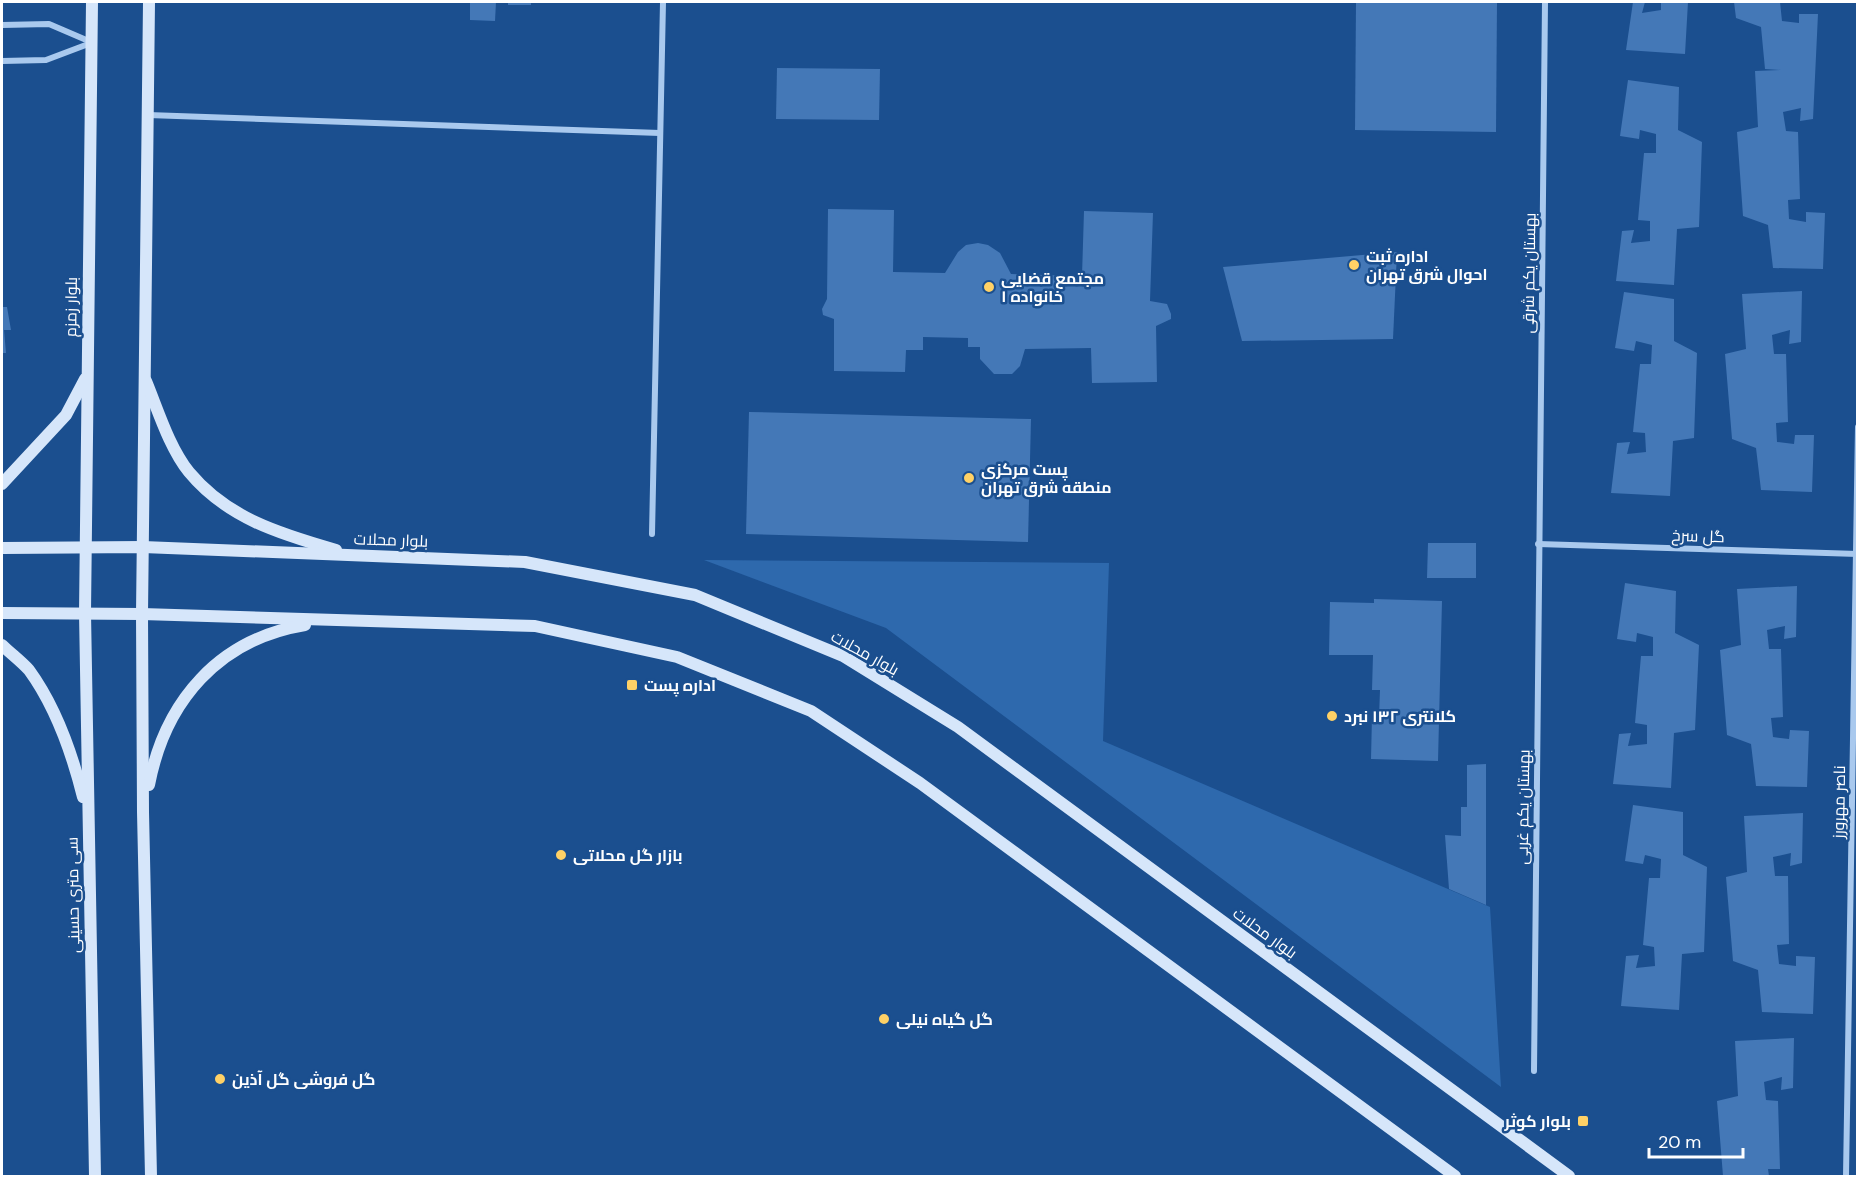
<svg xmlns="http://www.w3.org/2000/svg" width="1859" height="1178" font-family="'DM Sans',Cairo,sans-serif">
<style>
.green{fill:#2e69ad}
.building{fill:#4478b7}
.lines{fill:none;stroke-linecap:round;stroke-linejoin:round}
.minor{stroke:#a9c9ee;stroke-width:6}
.secondary{stroke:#d6e6fa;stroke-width:12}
.poi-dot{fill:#ffd166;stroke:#1b4f8f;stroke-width:2}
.labels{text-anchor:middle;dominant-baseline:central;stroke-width:5;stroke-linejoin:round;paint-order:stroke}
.poi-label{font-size:16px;font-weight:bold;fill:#fff;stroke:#1b4f8f;text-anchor:start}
.street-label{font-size:16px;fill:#fff;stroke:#1b4f8f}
</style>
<rect width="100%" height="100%" fill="#1b4f8f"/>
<path class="green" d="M704,560L1109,563L1103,741L1490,907L1501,1087L886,628Z"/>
<g class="building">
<path d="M470,2H496L495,21L470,20Z"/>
<rect x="508" y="2" width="23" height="3"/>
<path d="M1356,2H1497L1496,132L1355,130Z"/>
<path d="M1633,2H1645L1642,13L1661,10V2H1688L1685,54L1626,50Z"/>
<path d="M1734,2H1780L1782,21L1799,23V14H1818L1813,119L1800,121L1801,108L1783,112L1786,131L1798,132L1800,199L1788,200L1789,219L1806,222V212L1825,213L1823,269L1773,268L1768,225L1743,216L1737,132L1758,127L1755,71L1781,70L1765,69L1761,27L1736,18Z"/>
<path d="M777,68L880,69L879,120L776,119Z"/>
<path d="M1628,80L1679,87L1678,130L1702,142L1699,227L1677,229L1674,285L1616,281L1622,231L1634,230L1631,243L1650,241V221L1638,220L1644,153H1656V134L1640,130L1639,139L1620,136Z"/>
<path d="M828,209L894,210L893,272L945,273L958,252L966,245L978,243L988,245L1000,253L1011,274L1082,276L1084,211L1153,213L1150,301L1167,304L1171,314V319L1156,326L1157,382L1092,383L1091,348L1025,349L1020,366L1012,374H994L980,359V347H968V338L923,337V350H906L905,372L834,371V319L823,315L822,309L827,299Z"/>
<path d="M1397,252L1393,339L1242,341L1223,267Z"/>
<path d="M1802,291L1801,342L1789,344L1790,330L1772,335L1774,354H1786L1788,422L1776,423L1777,442L1794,444L1795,435H1814L1812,492L1761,490L1756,448L1732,439L1725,354L1746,349L1742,294Z"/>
<path d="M1624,292L1674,299V341L1697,353L1694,438L1673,441L1670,496L1611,493L1617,443L1630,442L1627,454L1646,452L1645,433L1633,432L1640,364H1651L1652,345L1636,341L1634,351L1615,348Z"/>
<path d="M2,307H7L11,330H4L6,353H2Z"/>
<path d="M749,412L1031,419L1028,542L746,534Z"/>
<path d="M1428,543H1476V578H1427Z"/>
<path d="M1625,583L1676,591L1675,633L1699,645L1695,730L1674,733L1671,788L1613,784L1619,734L1631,733L1628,746L1647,744V725L1635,723L1641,656H1653V637L1637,633L1636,642L1617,639Z"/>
<path d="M1797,586L1796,637L1784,639L1785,626L1767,630L1769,649H1781L1783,717L1771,718L1773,737L1789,739L1790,730L1809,731L1807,787L1756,786L1751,744L1727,735L1720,650L1741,645L1737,589Z"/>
<path d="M1374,599L1442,601L1438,761L1371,759L1372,716L1379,717L1380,690H1372L1373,655H1329L1330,602L1374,603Z"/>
<path d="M1486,764V905L1449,889L1445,835L1461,836V807H1467V765Z"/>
<path d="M1633,805L1683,812V855L1707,867L1704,952L1682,954L1679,1010L1621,1006L1626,956L1639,955L1636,968L1655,966L1654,947L1643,945L1649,878H1660L1661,859L1645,855L1643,864L1625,861Z"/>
<path d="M1803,813L1802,863L1790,866L1791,853L1773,857L1775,876H1788L1789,944L1777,945L1779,964L1796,966V956L1815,957L1813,1014L1762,1012L1758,970L1733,961L1726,877L1747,872L1744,816Z"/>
<path d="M1794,1038L1793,1088L1781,1090L1782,1077L1764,1082L1766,1100L1778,1101L1780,1169H1768L1769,1176H1723L1717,1101L1738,1096L1735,1041Z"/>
</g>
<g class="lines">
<g class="minor">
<path d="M2,25L49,24L91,42"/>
<path d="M2,61L46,60L91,43"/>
<path d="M148,115L660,133"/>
<path d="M652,534L663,2"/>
<path d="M1538,544L1858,554"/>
<path d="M1534,1071L1545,2"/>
<path d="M1846,1176L1858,427"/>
</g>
<g class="secondary">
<path d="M92,2L85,613L95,1176"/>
<path d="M149,2L142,614L143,812L151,1176"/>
<path d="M146,381C158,410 169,447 189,472C227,518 280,534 336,550"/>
<path d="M2,484L66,415L85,379"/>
<path d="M2,548L143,547L525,562L695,595L843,656L958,727L1569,1176"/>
<path d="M2,613L142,614L535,626L677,657L811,711L920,783L1455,1176"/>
<path d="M2,645C10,653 21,661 29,670C56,707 72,753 83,797"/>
<path d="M149,785C165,701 219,639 305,625"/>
</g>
</g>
<g class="poi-dot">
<circle cx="1354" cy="265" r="6"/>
<circle cx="989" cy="287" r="6"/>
<circle cx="969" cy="478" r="6"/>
<rect x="626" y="679" width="12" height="12" rx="3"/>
<circle cx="1332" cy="716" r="6"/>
<circle cx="561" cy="855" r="6"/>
<circle cx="884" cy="1019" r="6"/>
<circle cx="220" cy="1079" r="6"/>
<rect x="1577" y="1115" width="12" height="12" rx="3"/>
</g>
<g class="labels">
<g class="poi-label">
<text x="1366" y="256">اداره ثبت<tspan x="1366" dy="18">احوال شرق تهران</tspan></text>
<text x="1001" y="278">مجتمع قضایی<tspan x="1001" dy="18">خانواده ۱</tspan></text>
<text x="981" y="469">پست مرکزی<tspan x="981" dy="18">منطقه شرق تهران</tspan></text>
<text x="644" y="685">اداره پست</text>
<text x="1344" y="716">کلانتری ۱۳۲ نبرد</text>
<text x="573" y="855">بازار گل محلاتی</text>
<text x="896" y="1019">گل گیاه نیلی</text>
<text x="232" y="1079">گل فروشی گل آذین</text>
<text x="1571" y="1121" text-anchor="end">بلوار کوثر</text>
</g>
<g class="street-label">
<text transform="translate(1529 273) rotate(-89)">بهستان یکم شرقی</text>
<text transform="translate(71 307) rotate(-89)">بلوار زمزم</text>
<text transform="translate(1698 536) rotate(2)">گل سرخ</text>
<text transform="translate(391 540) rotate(2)">بلوار محلات</text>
<text transform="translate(865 653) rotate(29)">بلوار محلات</text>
<text transform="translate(1839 802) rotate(-89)">ناصر مهرورز</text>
<text transform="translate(1523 807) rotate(-89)">بهستان یکم غربی</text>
<text transform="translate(73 895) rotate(-91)">سی متری حسینی</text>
<text transform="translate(1265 933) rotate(36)">بلوار محلات</text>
</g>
</g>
<rect width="1859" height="1178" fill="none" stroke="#ffffff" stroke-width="6"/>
<path d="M1649 1148v9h94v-9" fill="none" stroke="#ffffff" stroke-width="3"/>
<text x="1658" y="1148" font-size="18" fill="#ffffff" stroke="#1b4f8f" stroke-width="4.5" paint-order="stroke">20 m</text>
</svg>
